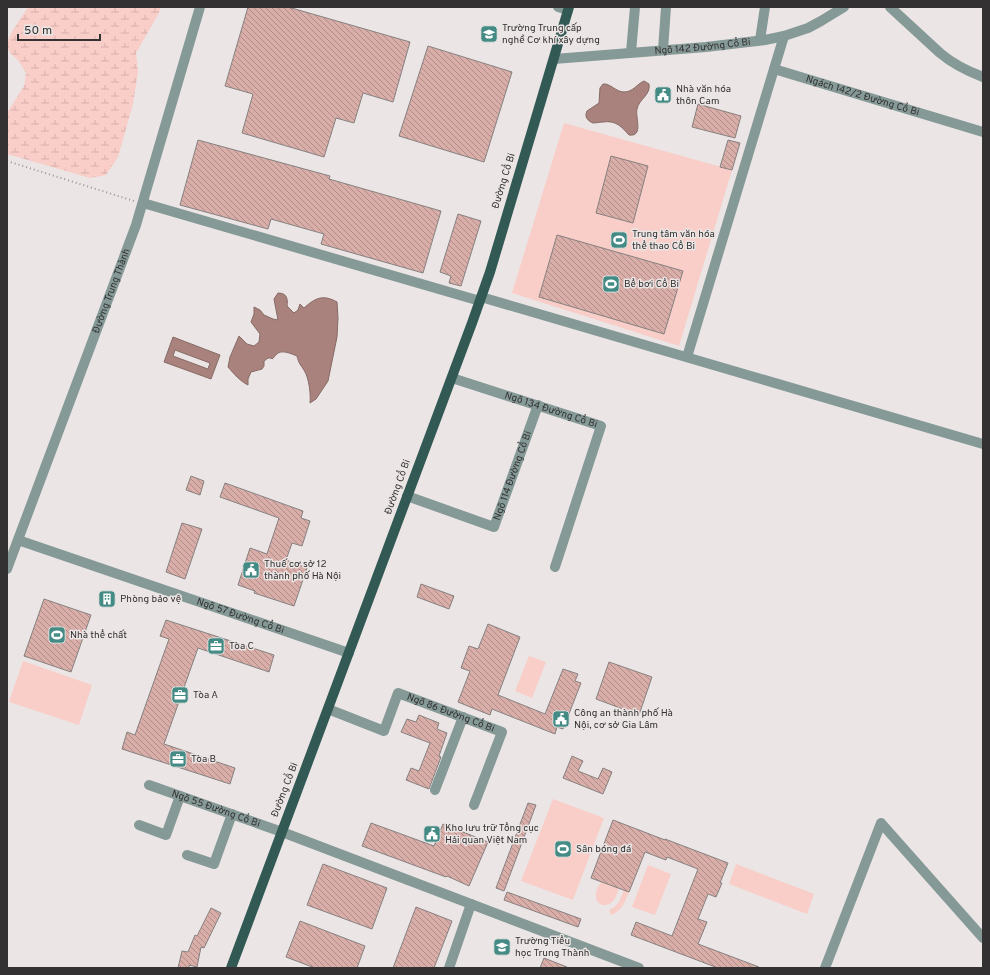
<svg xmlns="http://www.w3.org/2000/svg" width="990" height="975" font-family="Overpass,sans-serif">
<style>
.grass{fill:#f9cdc8}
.wetland{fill:url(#wetland-marsh)}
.water{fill:#aa827d;stroke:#866a66;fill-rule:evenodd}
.building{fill:url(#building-back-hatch);stroke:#858180}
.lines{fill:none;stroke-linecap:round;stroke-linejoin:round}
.path{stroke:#9c9897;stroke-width:2;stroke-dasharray:1 3;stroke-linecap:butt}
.minor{stroke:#859997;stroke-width:10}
.major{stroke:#335955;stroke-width:10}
.labels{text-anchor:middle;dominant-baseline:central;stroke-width:3;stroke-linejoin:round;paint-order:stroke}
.poi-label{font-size:10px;fill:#333131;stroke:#ebe6e5;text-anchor:start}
.street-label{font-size:10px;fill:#333131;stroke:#ebe6e5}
</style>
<defs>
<pattern id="wetland-marsh" width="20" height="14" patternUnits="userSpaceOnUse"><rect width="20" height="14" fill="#f9cdc8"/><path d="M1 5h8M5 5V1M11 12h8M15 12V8" fill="none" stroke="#d6b0ac"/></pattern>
<pattern id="building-back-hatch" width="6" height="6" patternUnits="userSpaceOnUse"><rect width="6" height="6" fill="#d9ada8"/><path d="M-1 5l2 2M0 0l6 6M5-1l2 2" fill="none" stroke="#b18d89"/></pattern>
</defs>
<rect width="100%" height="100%" fill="#ebe6e5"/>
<g class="grass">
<path d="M564,123L732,170L679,346L512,293Z"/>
<path d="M529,656L546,662L532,698L515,691Z"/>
<path d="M23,661L92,685L79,725L9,702Z"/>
<path d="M553,799L604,818L573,900L521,881Z"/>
<path d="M736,864L814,894L807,914L729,884Z"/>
<path d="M648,865L671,874L655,915L632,907Z"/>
<path d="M601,881L619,888C617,893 616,899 612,902C606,908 596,905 596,896C595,891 599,886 601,881Z"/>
<path d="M624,890L629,892C625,902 622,911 611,915L609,910C619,906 620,899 624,890Z"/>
</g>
<path class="wetland" d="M28,7H161L159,13L136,53L138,72L133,104L118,157L106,175L90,178L7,154V113L24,86L26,73L18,60L10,53L7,46V42L13,30Z"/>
<g class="water">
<path d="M644,81L649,84C651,95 639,99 637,109C635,117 644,137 629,135C622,127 616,120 603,122C600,122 597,123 593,123C588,121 584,117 587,111L599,103L600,88L603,84C610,83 616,92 624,92C633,92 637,84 644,81Z"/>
<path d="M278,293C287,293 288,299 287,306L294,313L298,310L300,304L304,308C315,298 323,294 337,302L338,318L337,337L328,381L316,399L310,403C311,394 309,378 304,370C300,364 299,364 297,356C292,354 281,349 277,354C275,355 274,358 272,359L271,358H268L264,361V366L262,369L251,372L248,379V385C240,381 234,374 228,367L230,357L239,336L247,344L254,346L259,342L260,334L251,322L254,314V307L260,310L264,315L273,319L278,320L274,299Z"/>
<path d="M173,337L220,355L211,379L164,362ZM175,350L210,363L208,369L173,356Z"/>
</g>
<g class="building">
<path d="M248,7H288L410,42L393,102L363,93L354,123L336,118L324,157L242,133L253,94L225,86Z"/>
<path d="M428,46L512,72L484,162L399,136Z"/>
<path d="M698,104L741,116L735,138L692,127Z"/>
<path d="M198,140L330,176L329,179L441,211L423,273L321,244L324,234L271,219L268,229L180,205Z"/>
<path d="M728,140L740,143L732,170L720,167Z"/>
<path d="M611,156L648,166L633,223L596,213Z"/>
<path d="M458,214L481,221L461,286L449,283L451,276L440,272Z"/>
<path d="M557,235L683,271L664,334L539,297Z"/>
<path d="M191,476L204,481L200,495L186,490Z"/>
<path d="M225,483L303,511L301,518L310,521L302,546L292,543L286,560L307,568L294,606L254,593L255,591L238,585L250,548L267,554L279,518L220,497Z"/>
<path d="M182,523L202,529L185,579L166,572Z"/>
<path d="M421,584L454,596L449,609L417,597Z"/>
<path d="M44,599L91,615L71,672L24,656Z"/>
<path d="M166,620L274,655L269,672L198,648L164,744L235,768L230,784L122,749L127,732L135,735L169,639L160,636Z"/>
<path d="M488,624L520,637L498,695L545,714L563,669L578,674L575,681L581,683L563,729L557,727L555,734L492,709L490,715L458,702L470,671L461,668L469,646L478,649Z"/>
<path d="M609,662L652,677L639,715L596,699Z"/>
<path d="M419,715L439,723L437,729L447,733L439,756L441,757L429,789L406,780L411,768L419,771L430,743L401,732L407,719L416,722Z"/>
<path d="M572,756L583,761L578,771L598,779L603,768L612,772L603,794L563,778Z"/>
<path d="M528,803L536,805L504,891L496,888Z"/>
<path d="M613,820L665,840V839L728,863L720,883H722L716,897L708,894L698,919L707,922L698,944L759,967V968H718L631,935L636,922L672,936L698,869L667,857L666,860L645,852L629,892L591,878Z"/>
<path d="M371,823L434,846L443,824L488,842L469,886L447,876L446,877L362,846Z"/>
<path d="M323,864L387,888L372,929L307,905Z"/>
<path d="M507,892L581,919L578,927L504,900Z"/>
<path d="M416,907L452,921L434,968H393Z"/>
<path d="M211,908L221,913L204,948L201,947L197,967L189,965V968H178L182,951L188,952L195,935L197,936Z"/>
<path d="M300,921L365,946L357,968H315L286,957Z"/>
<path d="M544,958L567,967V968H540Z"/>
</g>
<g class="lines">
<path class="path" d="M7,161L134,201"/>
<g class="minor">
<path d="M558,7L568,10"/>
<path d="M890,7L940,53C953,64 967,71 983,77"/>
<path id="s1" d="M784,36L774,69L983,132"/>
<path d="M760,40L765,7"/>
<path d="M663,50L666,7"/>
<path d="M631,52L635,7"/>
<path id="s2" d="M554,59L706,47L765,40L784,36L808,28L821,21L844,7"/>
<path d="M143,203L480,301"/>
<path d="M481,297L983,444"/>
<path d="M687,357L774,69"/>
<path id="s3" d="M452,378L601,426L555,567"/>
<path id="s4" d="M407,496L494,527L538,405"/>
<path id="s5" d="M18,540L349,653"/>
<path id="s6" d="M7,569L136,225L200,7"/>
<path id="s7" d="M328,709L384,731L398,693L502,732L474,805"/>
<path id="s8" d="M149,785L282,832L639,968"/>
<path d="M435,790L463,717"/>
<path d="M139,825L166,835L180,796"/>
<path d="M187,855L214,864L232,814"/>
<path d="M449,968L471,904"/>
<path d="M825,968L881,823L983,938"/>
</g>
<path class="major" d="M231,968L472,323L490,272L569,7"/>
</g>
<defs>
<symbol id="school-square" viewBox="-11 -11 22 22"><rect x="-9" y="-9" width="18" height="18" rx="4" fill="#448b85" stroke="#ebe6e5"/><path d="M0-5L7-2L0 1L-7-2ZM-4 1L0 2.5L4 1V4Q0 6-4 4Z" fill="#fff"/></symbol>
<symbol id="civic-square" viewBox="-11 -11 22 22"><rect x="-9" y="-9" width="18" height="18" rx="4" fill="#448b85" stroke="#ebe6e5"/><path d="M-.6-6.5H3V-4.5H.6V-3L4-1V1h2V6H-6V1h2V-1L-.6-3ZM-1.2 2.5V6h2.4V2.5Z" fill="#fff"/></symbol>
<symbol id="stadium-square" viewBox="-11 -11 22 22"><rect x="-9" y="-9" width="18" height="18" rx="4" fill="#448b85" stroke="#ebe6e5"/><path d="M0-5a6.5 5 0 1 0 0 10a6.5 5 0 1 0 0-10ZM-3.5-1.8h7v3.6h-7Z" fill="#fff"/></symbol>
<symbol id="building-square" viewBox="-11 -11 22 22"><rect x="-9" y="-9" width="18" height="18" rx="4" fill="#448b85" stroke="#ebe6e5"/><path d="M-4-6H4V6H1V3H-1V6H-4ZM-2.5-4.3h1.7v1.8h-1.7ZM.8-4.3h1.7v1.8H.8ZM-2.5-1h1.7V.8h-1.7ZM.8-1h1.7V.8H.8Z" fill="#fff"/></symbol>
<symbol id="office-square" viewBox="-11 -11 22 22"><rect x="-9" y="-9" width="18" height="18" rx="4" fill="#448b85" stroke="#ebe6e5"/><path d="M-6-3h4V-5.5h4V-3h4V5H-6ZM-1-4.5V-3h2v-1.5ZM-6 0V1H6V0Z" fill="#fff"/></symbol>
</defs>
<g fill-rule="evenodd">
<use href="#school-square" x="479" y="24" width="20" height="20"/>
<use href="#civic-square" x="653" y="85" width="20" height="20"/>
<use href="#stadium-square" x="609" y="230" width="20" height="20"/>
<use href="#stadium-square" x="601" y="274" width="20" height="20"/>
<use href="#civic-square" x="241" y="560" width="20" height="20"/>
<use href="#building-square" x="97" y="589" width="20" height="20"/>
<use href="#stadium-square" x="47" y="625" width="20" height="20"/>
<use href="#office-square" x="206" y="636" width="20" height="20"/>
<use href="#office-square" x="170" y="685" width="20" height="20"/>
<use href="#civic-square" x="551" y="709" width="20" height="20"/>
<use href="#office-square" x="168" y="749" width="20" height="20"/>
<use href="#civic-square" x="422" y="824" width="20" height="20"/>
<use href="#stadium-square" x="553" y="839" width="20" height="20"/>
<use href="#school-square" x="492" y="937" width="20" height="20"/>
</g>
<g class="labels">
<g class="poi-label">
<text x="502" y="28">Trường Trung cấp<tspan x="502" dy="12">nghề Cơ khí xây dựng</tspan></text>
<text x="676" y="89">Nhà văn hóa<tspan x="676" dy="12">thôn Cam</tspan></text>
<text x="632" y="234">Trung tâm văn hóa<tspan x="632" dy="12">thể thao Cổ Bi</tspan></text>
<text x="624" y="284">Bể bơi Cổ Bi</text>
<text x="264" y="564">Thuế cơ sở 12<tspan x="264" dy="12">thành phố Hà Nội</tspan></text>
<text x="120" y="599">Phòng bảo vệ</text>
<text x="70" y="635">Nhà thể chất</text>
<text x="229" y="646">Tòa C</text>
<text x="193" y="695">Tòa A</text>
<text x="574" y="713">Công an thành phố Hà<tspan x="574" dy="12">Nội, cơ sở Gia Lâm</tspan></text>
<text x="191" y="759">Tòa B</text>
<text x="445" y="828">Kho lưu trữ Tổng cục<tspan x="445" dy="12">Hải quan Việt Nam</tspan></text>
<text x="576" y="849">Sân bóng đá</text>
<text x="515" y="941">Trường Tiểu<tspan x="515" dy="12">học Trung Thành</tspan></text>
</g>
<g class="street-label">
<text stroke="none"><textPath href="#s2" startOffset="149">Ngõ 142 Đường Cổ Bi</textPath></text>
<text stroke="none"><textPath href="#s1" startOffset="127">Ngách 142/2 Đường Cổ Bi</textPath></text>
<text transform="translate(504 181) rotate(-73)">Đường Cổ Bi</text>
<text stroke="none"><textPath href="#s6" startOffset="297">Đường Trung Thành</textPath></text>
<text stroke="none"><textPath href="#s3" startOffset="104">Ngõ 134 Đường Cổ Bi</textPath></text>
<text stroke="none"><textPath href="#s4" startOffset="147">Ngõ 114 Đường Cổ Bi</textPath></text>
<text transform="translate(398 487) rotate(-70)">Đường Cổ Bi</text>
<text stroke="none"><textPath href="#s5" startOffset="235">Ngõ 57 Đường Cổ Bi</textPath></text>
<text stroke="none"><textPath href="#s7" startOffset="157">Ngõ 86 Đường Cổ Bi</textPath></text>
<text transform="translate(285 790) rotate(-69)">Đường Cổ Bi</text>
<text stroke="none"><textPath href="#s8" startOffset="71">Ngõ 55 Đường Cổ Bi</textPath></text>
</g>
</g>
<rect width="990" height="975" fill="none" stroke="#333131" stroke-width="16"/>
<path d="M18 34v6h82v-6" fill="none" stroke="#333131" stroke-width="2"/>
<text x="24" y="34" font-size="12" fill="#333131" stroke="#ebe6e5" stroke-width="3" paint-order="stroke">50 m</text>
</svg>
